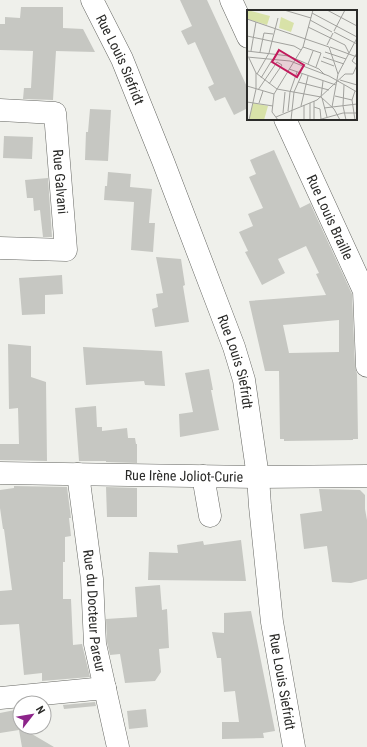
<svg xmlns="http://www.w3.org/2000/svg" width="367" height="747" font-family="'Roboto Condensed',sans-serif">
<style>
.building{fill:#c6c7c2;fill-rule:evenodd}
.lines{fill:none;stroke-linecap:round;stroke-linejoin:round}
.minor-casing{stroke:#666763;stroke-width:23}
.minor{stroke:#fff;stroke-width:22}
.labels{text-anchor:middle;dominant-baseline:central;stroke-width:3;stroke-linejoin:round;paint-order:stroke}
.street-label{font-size:14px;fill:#2b2b29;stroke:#fff}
.inset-road{fill:none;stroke:#a1a19d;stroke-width:1}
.view{fill:#c2185b;fill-opacity:0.15;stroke:#c2185b;stroke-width:2}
.inset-edge{fill:none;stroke:#2b2b29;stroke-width:2}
</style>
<rect width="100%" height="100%" fill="#eff0eb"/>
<g class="building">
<path d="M180,0H207L248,89V108L234,115L225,97L215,101L208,87L214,84L195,42L188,45L181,31L192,26Z"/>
<path d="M21,7H63V28L83,29L95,52L56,51L53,100L23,99L24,88H31L33,51L0,50V24H5V17L20,18Z"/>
<path d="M90,109L111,110L108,161L85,160L86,132H88Z"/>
<path d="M4,136L33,137L32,159L3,158Z"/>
<path d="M274,150L300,208L310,203L352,294L355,366L357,374L358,439H353V440L284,441V439H280L279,371H265L249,301L326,295L316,274L319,273L306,246L278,259L285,273L262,285L245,252L248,251L239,232L253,226L248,214L263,208L249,177L256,174L250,160ZM339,320V352L289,353L283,325Z"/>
<path d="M108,172L131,174L130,187L152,189L149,223H155L153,252L131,250L134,202L104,200L105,186H107Z"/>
<path d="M48,178L52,237H43L40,210L34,211L33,198H27L25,180Z"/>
<path d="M156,257L181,259L185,285L183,286L189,322L155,327L152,309L158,307L156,294L163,293Z"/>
<path d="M62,275L63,294L45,295V314L22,315L19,278Z"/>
<path d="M8,344L31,346V377L46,382L47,461L0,460V444H19L18,408L9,409Z"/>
<path d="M83,347L162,351L165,386L145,385L144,381L86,385Z"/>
<path d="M209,369L213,390H211L219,430L180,437L179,414L193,412L185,373Z"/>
<path d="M96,406L97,427H102V431L127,428L128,438H135L136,444H137V463L106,462V461H79L75,408Z"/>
<path d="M14,486L67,487L71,518H69L71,536L65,537V562H63V599H71L73,645L82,644L90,677L42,681V673L24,675L19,624L0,625V591L12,590L4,529H3L0,508V490L14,488Z"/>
<path d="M106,487L137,488V517H107Z"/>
<path d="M319,489L360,490L365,495V509L367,520V579L351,583L332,582L327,546L304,549L300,514L322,511Z"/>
<path d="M241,540L246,581L148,580L149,552L178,553L177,545L203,541L204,545Z"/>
<path d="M160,585L162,610L167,609L169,648L159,649L161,672L155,681L125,683L120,654L110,655L107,642L106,619L137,617L135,587Z"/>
<path d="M251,611L275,731L263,733L264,738L222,739V722H239L235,691L224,692L221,658H217L212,632L224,633V613Z"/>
<path d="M95,702L96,706L64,709L63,705Z"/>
<path d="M20,709V727L54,747H22L19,730L0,733V713Z"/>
<path d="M146,709L148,727L129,729L127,711Z"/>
</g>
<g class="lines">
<defs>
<g id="minor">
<path id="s1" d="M92,0L122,59L163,161L234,347L244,380L258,477L260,506L272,622L294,747"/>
<path d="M231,0L248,37"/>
<path id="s2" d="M0,110L55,113L66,250L0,248"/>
<path id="s3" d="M285,119L364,291L367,366"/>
<path id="s4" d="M0,473L258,477L367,476"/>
<path id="s5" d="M78,474L92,579L95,644L118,747"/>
<path d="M203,476L210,516"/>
<path d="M0,698L105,688"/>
</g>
</defs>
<use href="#minor" class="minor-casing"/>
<use href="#minor" class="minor"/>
</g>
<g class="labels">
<g class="street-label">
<text stroke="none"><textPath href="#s1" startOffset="66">Rue Louis Siefridt</textPath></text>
<text stroke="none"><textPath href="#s2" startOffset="124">Rue Galvani</textPath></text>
<text stroke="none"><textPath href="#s3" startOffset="108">Rue Louis Braille</textPath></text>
<text stroke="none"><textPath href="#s1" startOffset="390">Rue Louis Siefridt</textPath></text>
<text stroke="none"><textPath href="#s4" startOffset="184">Rue Irène Joliot-Curie</textPath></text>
<text stroke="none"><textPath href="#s5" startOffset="138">Rue du Docteur Pareur</textPath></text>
<text stroke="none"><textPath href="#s1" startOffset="714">Rue Louis Siefridt</textPath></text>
</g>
</g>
<g transform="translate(247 10)">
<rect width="110" height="110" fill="#eff0eb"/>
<path d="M0,0L23,6L20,15L0,9ZM34,7L47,13L44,22L32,18ZM6,93L21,96L17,110H2Z" fill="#d8e2a8"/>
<path class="inset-road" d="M37,0L64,8M80,0L110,16M65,3L110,27M0,9L82,37L91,64L85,97M63,10L85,22M61,17L98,35L102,43M87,21L98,0M87,22L110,34M0,26L47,36L54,40M80,35L86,23M56,37L74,43L69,57M83,37L110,47M0,41L42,46L72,59L78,65M4,41L9,12M13,42L17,23L26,24M78,42L99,49M0,47L43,51L82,66L110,82M76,47L97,54M2,48L9,63L30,79L74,87L87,99L93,110M74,51L87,56M61,54L66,41M42,59L89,75M10,64L22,43L31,8M91,64L110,28M14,68L25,50M93,70L110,75M51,72L82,80M97,75L96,96L99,110M0,76L27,84M11,80L30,52L35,55L22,74M108,81L105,90L108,110M88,86L105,90M74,87L76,71M75,88L80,107M0,92L26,96M12,93L16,81M54,96L61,66M67,97L73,99L74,109M77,98L110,94M41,101L43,82L50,62M36,103L38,82M29,107L70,90L98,64H106L110,55L105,51L110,43M2,110L9,79V63M31,110L25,102L27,84L56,37L66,0M44,110L47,82L55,64M57,110V95M63,110V93M67,110V91M71,110L96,103H110"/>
<path class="view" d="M32,40L57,55L50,67L25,52Z"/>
<rect width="110" height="110" class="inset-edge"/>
</g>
<g transform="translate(32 715) rotate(59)"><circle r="19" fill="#ffffff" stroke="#aaaaa9"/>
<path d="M0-3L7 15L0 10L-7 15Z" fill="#8d248a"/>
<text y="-6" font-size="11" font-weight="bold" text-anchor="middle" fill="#2b2b29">N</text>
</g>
</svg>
